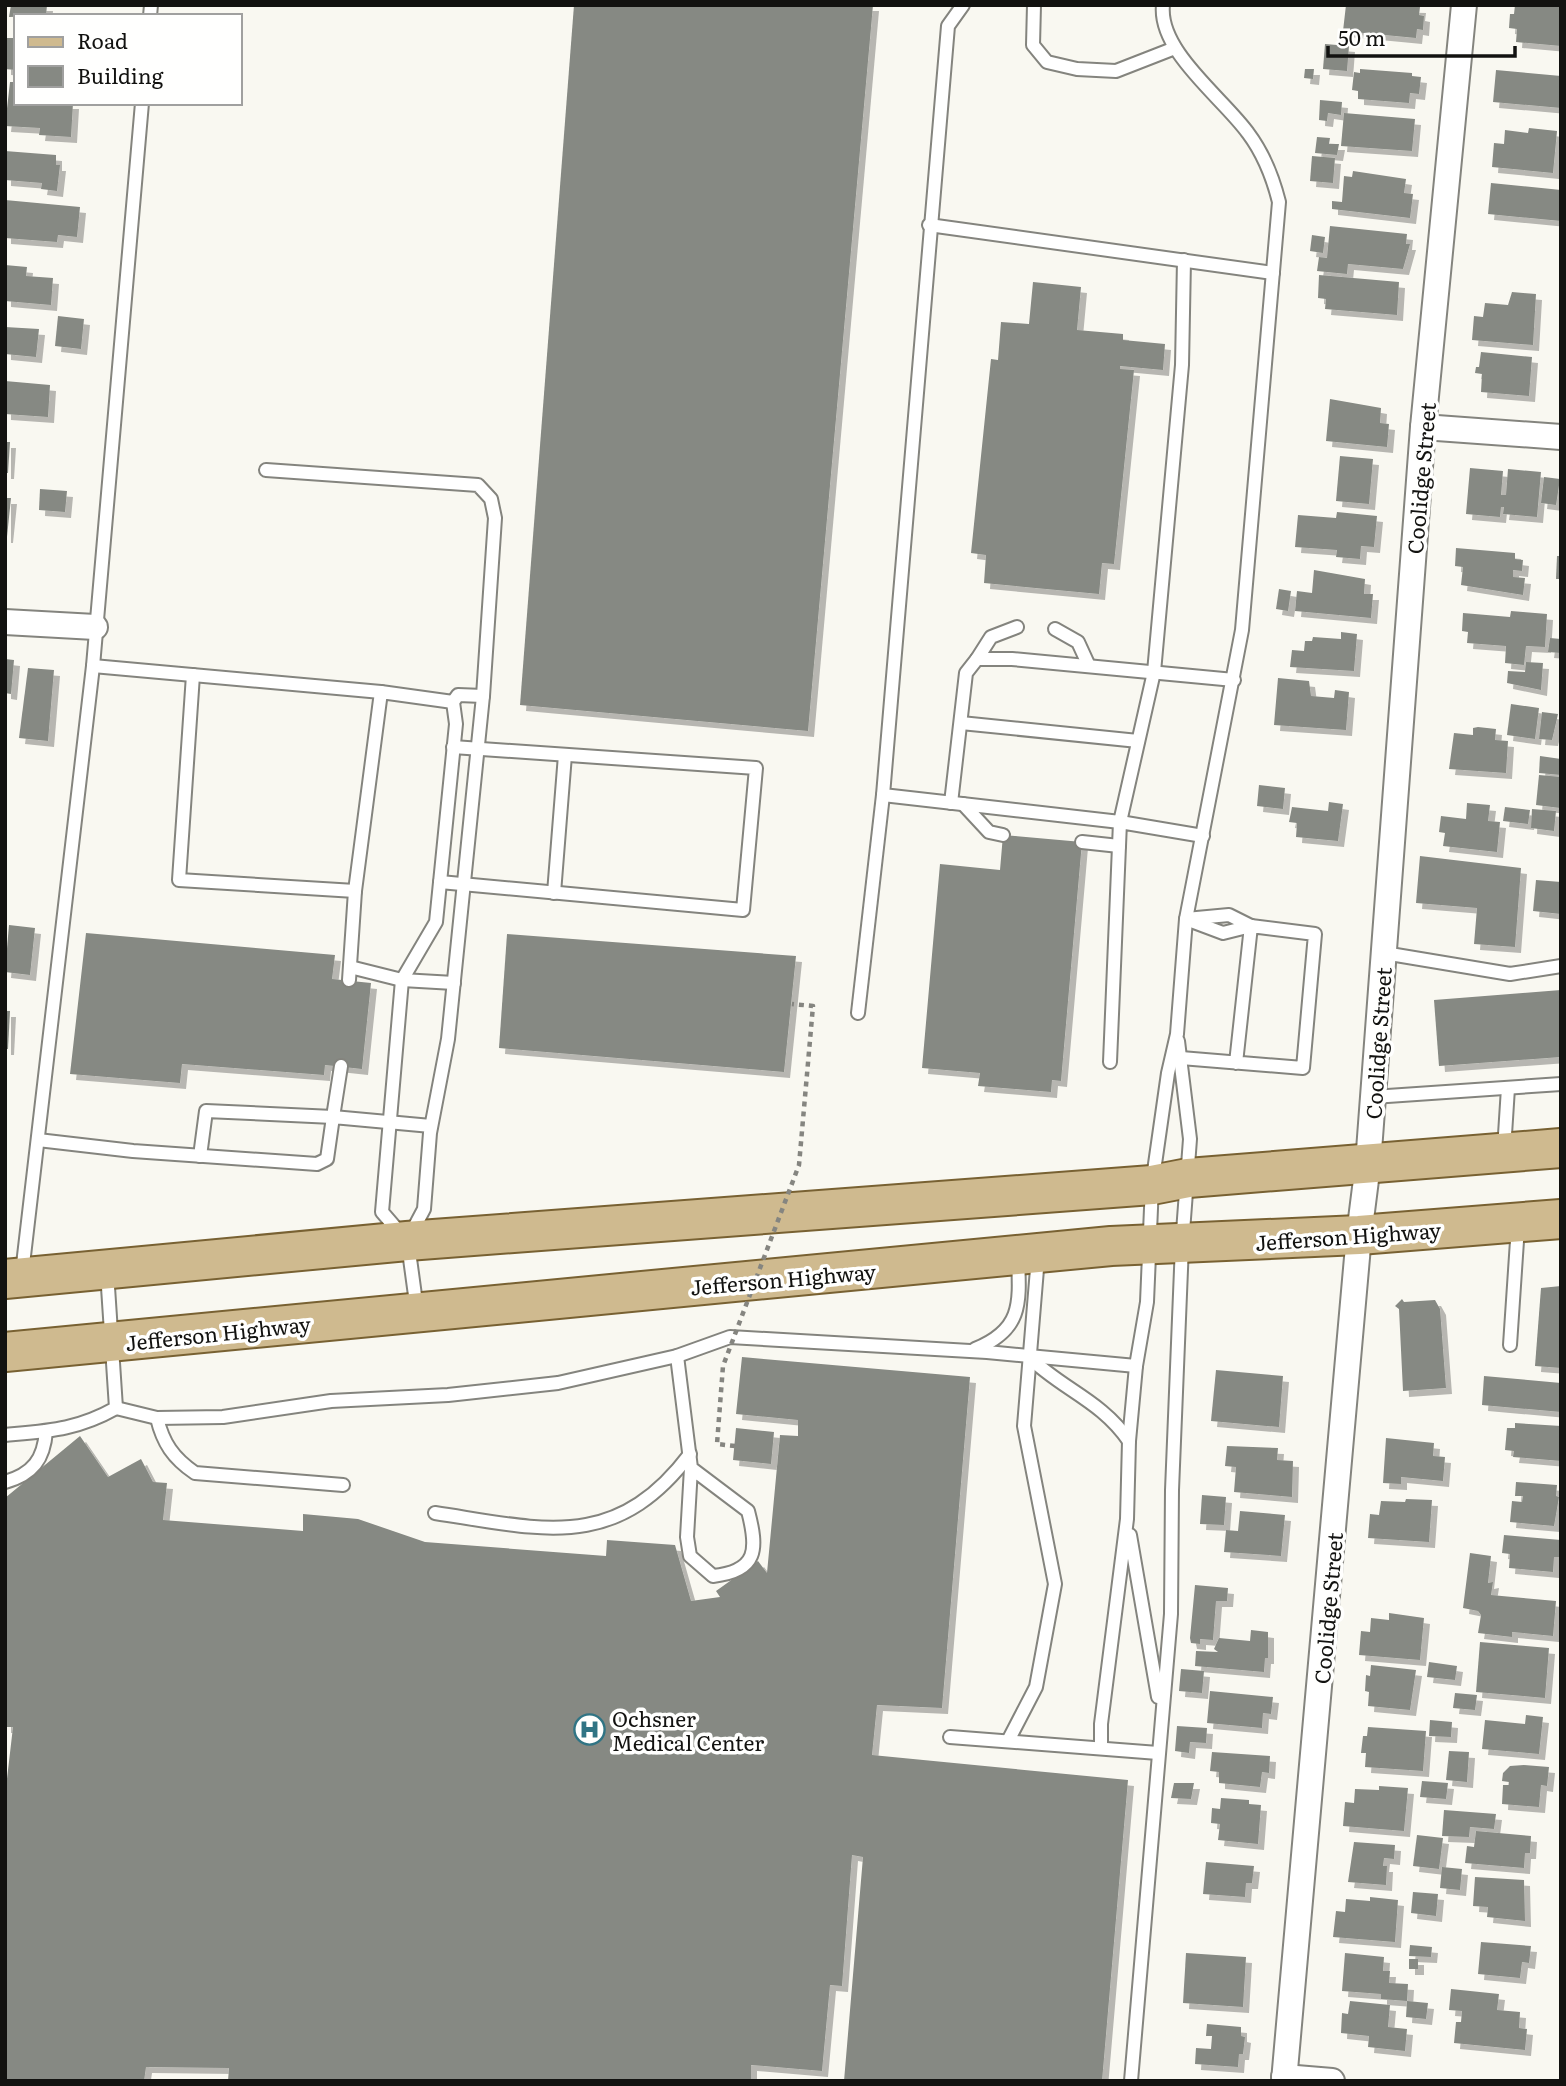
<svg xmlns="http://www.w3.org/2000/svg" width="1566" height="2086" font-family="Literata,serif">
<style>
.building{fill:#868983;filter:url(#shadow)}
.lines{fill:none;stroke-linecap:round;stroke-linejoin:round}
.service-casing{stroke:#84847e;stroke-width:16}
.minor-casing{stroke:#84847e;stroke-width:28}
.primary-casing{stroke:#786132;stroke-width:42}
.service{stroke:#fff;stroke-width:12}
.minor{stroke:#fff;stroke-width:24}
.primary{stroke:#cfba8f;stroke-width:38}
.path-bridge{stroke:#858580;stroke-width:4.5;stroke-dasharray:5 5;stroke-linecap:butt}
.labels{text-anchor:middle;dominant-baseline:central;stroke-width:7;stroke-linejoin:round;paint-order:stroke}
.street-label{font-size:21px;fill:#121210;stroke:#fffffe}
.poi-label{font-size:21px;fill:#121210;stroke:#fffffe;text-anchor:start}
</style>
<defs>
<filter id="shadow"><feDropShadow dx="6" dy="6" stdDeviation="0" flood-color="#0004"/></filter>
</defs>
<rect width="100%" height="100%" fill="#f9f8f1"/>
<g class="building">
<path d="M11,5H47L46,16L9,17Z"/>
<path d="M574,5H873L808,731L520,705Z"/>
<path d="M1346,5L1420,7L1419,15L1424,16L1423,30L1417,29L1416,38L1343,31Z"/>
<path d="M1515,5H1561V46L1516,42L1517,29L1509,28L1510,14H1514Z"/>
<path d="M5,38H16V70L5,69Z"/>
<path d="M1325,44L1349,46L1347,71L1323,69Z"/>
<path d="M1305,69H1314L1313,79L1304,78Z"/>
<path d="M1360,69L1412,73V76L1421,77L1419,94L1410,93L1409,103L1358,99V91L1352,90L1354,72L1360,73Z"/>
<path d="M1496,70L1561,76V108L1493,102Z"/>
<path d="M10,82H16V103H73L71,137L39,135L40,128L5,126Z"/>
<path d="M1320,100L1342,102L1341,115L1328,113L1327,121L1319,120Z"/>
<path d="M1344,113L1415,119L1412,151L1341,146Z"/>
<path d="M1529,128L1557,131L1553,173L1492,167L1494,143L1504,144L1505,130L1528,133Z"/>
<path d="M1317,137L1330,138L1329,144H1339L1337,155L1315,153Z"/>
<path d="M5,151L56,155V165H60L57,191L41,189L42,183L5,180Z"/>
<path d="M1312,156L1335,158L1333,183L1310,181Z"/>
<path d="M1353,171L1406,179L1404,193L1413,194L1410,218L1332,209V201L1342,202L1344,176L1352,177Z"/>
<path d="M1491,183L1561,190V221L1488,214Z"/>
<path d="M5,200L80,207L77,237L58,235L57,242L5,238Z"/>
<path d="M1330,226L1407,234L1406,244H1410L1403,269L1348,264L1347,274L1317,271L1319,257L1327,258Z"/>
<path d="M1312,235L1325,237L1323,253L1310,251Z"/>
<path d="M5,265L27,267L26,276L53,278L51,305L5,301Z"/>
<path d="M1319,275L1399,282L1397,315L1325,309L1326,299L1318,298Z"/>
<path d="M1033,282L1081,287L1077,330L1123,334V340L1165,344L1163,370L1120,366V369L1134,370L1114,564L1102,563L1099,594L984,583L986,555L971,553L991,359L998,360L1001,322L1029,324Z"/>
<path d="M1512,292L1536,294L1533,345L1472,340L1474,316L1483,317L1485,303L1508,305Z"/>
<path d="M58,316L84,319L81,349L55,346Z"/>
<path d="M5,327L39,329L36,357L5,354Z"/>
<path d="M1481,352L1532,357L1529,396L1481,392L1482,374L1475,373L1476,367H1479Z"/>
<path d="M5,381L50,385L48,417L5,414Z"/>
<path d="M1330,399L1381,408L1380,423L1389,424L1387,447L1326,441Z"/>
<path d="M5,442H10L8,473H5Z"/>
<path d="M1340,456L1373,459L1369,504L1336,501Z"/>
<path d="M1470,468L1503,471L1501,495H1506L1508,469L1541,472L1537,517L1503,514L1504,507H1501L1500,517L1466,514Z"/>
<path d="M1544,477L1560,479L1556,505L1541,503Z"/>
<path d="M40,489L67,491L65,512L39,510Z"/>
<path d="M5,498H11L7,537H5Z"/>
<path d="M1337,512L1377,516L1374,547L1361,546L1360,559L1336,557L1337,550L1295,547L1298,515L1336,518Z"/>
<path d="M1456,548L1515,553V559L1523,560L1522,571L1513,570V577L1525,578L1523,595L1461,585L1463,567L1455,566Z"/>
<path d="M1557,556H1561V579H1556Z"/>
<path d="M1314,570L1365,579L1364,594H1373L1371,618L1295,611L1297,591L1312,593Z"/>
<path d="M1279,589L1291,591L1288,611L1276,609Z"/>
<path d="M1511,611L1547,614L1545,647L1526,646L1524,665L1505,663L1506,646L1467,643L1468,632L1462,631L1463,613L1510,617Z"/>
<path d="M1341,632L1357,634L1354,671L1290,667L1292,650L1304,651L1305,641H1312L1313,637L1341,639Z"/>
<path d="M1550,638L1561,639V653L1548,652Z"/>
<path d="M5,659L14,660L11,694L5,693Z"/>
<path d="M1526,662L1543,663L1541,690L1507,683L1508,671L1525,672Z"/>
<path d="M28,668L54,670L48,741L19,738Z"/>
<path d="M1278,678L1309,681L1311,696L1334,698L1335,690L1349,692L1346,730L1274,725Z"/>
<path d="M1511,704L1539,708L1535,739L1507,735Z"/>
<path d="M1542,712L1558,714L1552,740L1539,739Z"/>
<path d="M1478,727L1496,729L1495,740L1508,741L1506,773L1449,769L1454,733L1473,735V728Z"/>
<path d="M1540,756L1561,759V775L1539,773Z"/>
<path d="M1539,775L1561,777L1560,808L1536,805Z"/>
<path d="M1259,785L1285,788L1283,809L1257,806Z"/>
<path d="M1329,802L1343,804L1338,841L1296,837L1297,823L1289,822L1292,807L1328,811Z"/>
<path d="M1467,803L1490,805L1488,821L1500,822L1497,852L1443,846L1445,833L1439,832L1441,816L1466,819Z"/>
<path d="M1505,807L1530,810L1528,824L1503,821Z"/>
<path d="M1532,809L1556,811L1554,831L1531,828Z"/>
<path d="M1003,835L1082,842L1061,1081L1052,1080L1051,1092L978,1086L980,1073L922,1068L940,864L1000,870Z"/>
<path d="M1420,856L1521,868L1515,947L1474,944L1477,908L1416,903Z"/>
<path d="M1536,880L1561,882V914L1533,911Z"/>
<path d="M9,925L35,928L30,975L5,972Z"/>
<path d="M86,933L335,955L332,979L371,983L362,1069L325,1065L324,1075L182,1064L180,1083L70,1074Z"/>
<path d="M507,934L796,956L784,1072L499,1048Z"/>
<path d="M1561,990V1057L1439,1066L1434,1000Z"/>
<path d="M5,1011H10L8,1049H5Z"/>
<path d="M1561,1286V1368L1535,1366L1541,1288Z"/>
<path d="M1402,1299L1404,1302L1435,1300L1440,1309L1446,1388L1403,1391L1399,1309L1395,1306Z"/>
<path d="M742,1357L970,1377L942,1708L877,1705L872,1755L1128,1780L1102,2081H844L863,1857L852,1855L842,1986L830,1985L822,2071L751,2065V2081H228L229,2068L146,2067L144,2081H5V1796L13,1727H5V1498L80,1436L108,1477L141,1459L153,1482L167,1483L163,1520L303,1531V1514L358,1519L425,1542L606,1556L607,1540L675,1545L691,1601L720,1597L716,1591L758,1561L767,1573L780,1435L798,1436V1420L736,1414Z"/>
<path d="M1216,1370L1283,1376L1279,1427L1211,1421Z"/>
<path d="M1484,1376L1561,1383V1412L1482,1405Z"/>
<path d="M1515,1423L1561,1426V1461L1513,1457L1514,1451L1505,1450L1507,1428H1515Z"/>
<path d="M736,1428L774,1432L771,1464L733,1460Z"/>
<path d="M1386,1438L1434,1443L1433,1456L1445,1457L1443,1481L1401,1477V1484L1383,1483Z"/>
<path d="M1227,1446L1278,1448L1277,1460L1293,1461L1292,1497L1234,1492L1236,1467L1225,1466Z"/>
<path d="M1516,1482L1557,1485L1556,1496L1559,1497L1554,1526L1510,1522L1512,1501L1522,1502L1523,1496H1515Z"/>
<path d="M1202,1495L1226,1497L1224,1525L1200,1524Z"/>
<path d="M1406,1499L1432,1500L1429,1542L1368,1538L1370,1514L1379,1515L1381,1501L1405,1502Z"/>
<path d="M1240,1511L1285,1515L1281,1556L1224,1552L1226,1530L1238,1531Z"/>
<path d="M1504,1535L1561,1540V1557H1554L1553,1572L1509,1568L1510,1554L1502,1553Z"/>
<path d="M1470,1553L1491,1556L1488,1583L1493,1582L1491,1595L1556,1601L1553,1636L1512,1632V1637L1478,1633L1481,1615L1478,1611L1463,1608Z"/>
<path d="M1195,1585L1228,1588L1227,1601H1216L1213,1640L1200,1639V1644L1191,1643L1190,1638Z"/>
<path d="M1389,1613L1424,1618L1420,1660L1359,1655L1361,1631L1370,1632L1371,1618L1389,1620Z"/>
<path d="M1251,1630L1268,1632V1658H1265L1264,1672L1195,1666L1196,1651L1218,1652L1214,1649L1219,1638L1250,1641Z"/>
<path d="M1480,1642L1549,1648L1545,1698L1476,1692Z"/>
<path d="M1429,1662L1457,1666L1455,1680L1427,1677Z"/>
<path d="M1371,1665L1416,1670L1410,1710L1368,1706L1369,1692L1365,1691L1366,1675L1370,1676Z"/>
<path d="M1181,1669L1204,1671L1202,1693L1179,1691Z"/>
<path d="M1210,1691L1273,1697L1271,1714L1263,1713L1262,1728L1207,1723Z"/>
<path d="M1455,1693L1477,1695L1475,1710L1453,1708Z"/>
<path d="M1526,1715L1543,1717L1539,1754L1482,1749L1485,1720L1525,1724Z"/>
<path d="M1430,1720L1452,1722L1451,1737L1429,1736Z"/>
<path d="M1177,1726L1207,1728L1206,1743L1190,1742L1189,1753L1175,1751Z"/>
<path d="M1368,1727L1426,1731L1423,1771L1365,1767L1366,1753H1361L1363,1736H1367Z"/>
<path d="M1449,1751L1469,1752L1467,1782L1446,1780Z"/>
<path d="M1212,1752L1270,1756L1269,1773L1262,1772L1260,1787L1219,1783V1772L1210,1771Z"/>
<path d="M1524,1765L1549,1767L1547,1786L1541,1785L1539,1807L1502,1804L1503,1785H1509V1782L1502,1781L1503,1773L1510,1766Z"/>
<path d="M1422,1781L1448,1783L1446,1799L1420,1797Z"/>
<path d="M1174,1783H1194L1191,1799L1171,1798Z"/>
<path d="M1379,1786L1408,1788L1404,1831L1343,1826L1345,1802L1354,1803L1355,1789L1379,1790Z"/>
<path d="M1221,1798L1249,1800V1804L1261,1805L1258,1844L1218,1840L1220,1824L1211,1823L1212,1808L1220,1809Z"/>
<path d="M1444,1810L1496,1814L1494,1829L1470,1827L1469,1837L1442,1836Z"/>
<path d="M1476,1831L1531,1836L1530,1853H1525L1524,1868L1465,1863L1467,1846L1474,1847Z"/>
<path d="M1417,1835L1443,1838L1439,1869L1413,1866Z"/>
<path d="M1354,1842L1395,1845L1394,1859L1384,1858L1383,1866H1387L1386,1885L1348,1882Z"/>
<path d="M1206,1862L1254,1866L1252,1883H1246L1245,1897L1203,1894Z"/>
<path d="M1442,1867L1462,1869L1460,1890L1440,1888Z"/>
<path d="M1475,1877L1524,1880L1525,1921L1487,1917L1488,1907L1473,1906Z"/>
<path d="M1413,1892L1438,1894L1436,1916L1411,1913Z"/>
<path d="M1370,1897L1398,1900L1395,1942L1333,1937L1336,1911L1345,1912L1346,1899L1370,1901Z"/>
<path d="M1481,1942L1531,1946L1529,1963L1522,1962L1520,1978L1478,1974Z"/>
<path d="M1410,1945L1432,1947L1431,1957L1409,1956Z"/>
<path d="M1186,1953L1246,1957L1243,2007L1183,2003Z"/>
<path d="M1345,1953L1384,1957L1383,1971H1390L1389,1983L1408,1984L1407,2001L1381,1999V1994L1342,1991Z"/>
<rect x="1409" y="1959" width="9" height="10"/>
<path d="M1451,1989L1499,1994L1497,2010L1520,2012L1519,2028L1527,2029L1525,2050L1454,2043L1456,2022H1461L1462,2011L1449,2010Z"/>
<path d="M1350,2001L1390,2005L1388,2027L1407,2029L1405,2051L1368,2047L1369,2036L1341,2033L1342,2013L1348,2014Z"/>
<path d="M1407,2001L1428,2003L1426,2019L1406,2017Z"/>
<path d="M1207,2024L1241,2027V2036L1245,2037L1243,2054H1239L1238,2067L1195,2064L1196,2048L1211,2049L1212,2036H1206Z"/>
</g>
<g class="lines">
<defs>
<g id="service">
<path d="M963,5L948,26L883,795L1120,822L1154,672L1182,365L1184,260"/>
<path d="M1034,5L1033,45L1047,62L1077,69L1116,71L1175,48"/>
<path d="M150,16L151,5"/>
<path d="M929,225L1273,273"/>
<path d="M266,470L478,485L491,499L495,518L483,696"/>
<path d="M1055,629L1078,642L1089,666"/>
<path d="M977,659L991,637L1017,627"/>
<path d="M93,666L381,692"/>
<path d="M193,675L179,880L355,891"/>
<path d="M458,695L483,696L448,1039L430,1133L424,1209L407,1241L382,1212L402,980L436,922L456,724L453,702Z"/>
<path d="M961,723L1138,741"/>
<path d="M951,803L966,673L977,659H1012L1234,680"/>
<path d="M963,804L989,832L1003,835"/>
<path d="M1082,842L1119,846"/>
<path d="M440,882L743,910L756,768L453,747"/>
<path d="M554,893L565,755"/>
<path d="M1186,919L1229,915L1251,926"/>
<path d="M1191,921L1223,933L1251,926"/>
<path d="M1384,953L1510,974L1561,966"/>
<path d="M350,967L402,980L454,983"/>
<path d="M349,980L355,891L381,692L453,702"/>
<path d="M858,1013L883,795"/>
<path d="M1181,1058L1303,1068L1315,934L1251,926L1236,1063"/>
<path d="M1110,1062L1120,822L1203,836"/>
<path d="M1373,1097L1561,1084"/>
<path d="M38,1140L133,1151L317,1164L327,1159L333,1117L431,1126"/>
<path d="M1504,1150L1508,1088"/>
<path d="M200,1156L206,1111L333,1117L341,1066"/>
<path d="M408,1244L417,1310"/>
<path d="M22,1273L93,666L142,103"/>
<path d="M1510,1345L1518,1226"/>
<path d="M975,1349C1022,1330 1020,1304 1018,1259"/>
<path d="M677,1356L691,1468L687,1537L690,1556L713,1576C758,1571 758,1549 748,1511L691,1468"/>
<path d="M1028,1356C1061,1389 1101,1400 1129,1441"/>
<path d="M116,1408L157,1418L223,1417L331,1401L448,1395L558,1383L677,1356L730,1337L987,1352L1136,1366"/>
<path d="M157,1418C163,1443 173,1458 195,1473L343,1485"/>
<path d="M5,1435C48,1431 77,1430 116,1408L107,1272"/>
<path d="M5,1482C33,1474 44,1459 46,1431"/>
<path d="M435,1513C542,1529 615,1553 690,1454"/>
<path d="M1130,1535L1158,1697"/>
<path d="M950,1737L1158,1753"/>
<path d="M1008,1741L1036,1687L1055,1584L1024,1426L1038,1257"/>
<path d="M1101,1747V1724L1127,1519L1129,1441L1136,1366L1147,1302L1152,1185L1168,1073L1177,1034L1186,919L1242,630L1279,202C1273,178 1263,153 1248,133C1223,98 1158,51 1163,5"/>
<path d="M1131,2081L1171,1614L1172,1490L1182,1245L1190,1139L1178,1041"/>
</g>
<g id="minor">
<path d="M1423,427L1561,437"/>
<path d="M5,622L95,627"/>
<path d="M1284,2077L1332,2081"/>
<path d="M1284,2081L1359,1235L1368,1164L1423,427L1464,5"/>
</g>
<g id="primary">
<path d="M5,1279L407,1241L1152,1185L1188,1178L1561,1148"/>
<path d="M5,1352L1111,1246L1359,1235L1561,1219"/>
</g>
</defs>
<use href="#service" class="service-casing"/>
<use href="#minor" class="minor-casing"/>
<use href="#primary" class="primary-casing"/>
<use href="#service" class="service"/>
<use href="#minor" class="minor"/>
<use href="#primary" class="primary"/>
<path class="path-bridge" d="M735,1446L717,1444L723,1366L799,1165L813,1006L792,1004"/>
</g>
<defs>
<symbol id="hospital-ring" viewBox="-11 -11 22 22"><circle r="9.5" fill="#fffffe" stroke="#307484" stroke-width="1.5"/><path d="M-5-5h3v3.5h4V-5h3V5h-3V1.5h-4V5h-3Z" fill="#307484"/></symbol>
</defs>
<g fill-rule="evenodd">
<use href="#hospital-ring" x="572" y="1712" width="35" height="35"/>
</g>
<g class="labels">
<g class="street-label">
<text transform="translate(1420 478) rotate(-85)">Coolidge Street</text>
<text transform="translate(1377 1043) rotate(-86)">Coolidge Street</text>
<text transform="translate(1348 1235) rotate(-4)">Jefferson Highway</text>
<text transform="translate(783 1278) rotate(-5)">Jefferson Highway</text>
<text transform="translate(218 1332) rotate(-6)">Jefferson Highway</text>
<text transform="translate(1327 1608) rotate(-85)">Coolidge Street</text>
</g>
<g class="poi-label">
<text x="612" y="1717">Ochsner<tspan x="612" dy="24">Medical Center</tspan></text>
</g>
</g>
<rect width="1566" height="2086" fill="none" stroke="#121210" stroke-width="14"/>
<rect x="14" y="14" width="228" height="91" fill="#fffffe" stroke="#a0a09f" stroke-width="2"/>
<rect x="28" y="37" width="35" height="10" fill="#cfba8f" stroke="#a0a09f" stroke-width="2"/>
<text x="77" y="49" font-size="21" fill="#121210">Road</text>
<rect x="28" y="66" width="35" height="21" fill="#868983" stroke="#a0a09f" stroke-width="2"/>
<text x="77" y="84" font-size="21" fill="#121210">Building</text>
<path d="M1328 46v10h187v-10" fill="none" stroke="#121210" stroke-width="3.5"/>
<text x="1338" y="46" font-size="21" fill="#121210" stroke="#fffffe" stroke-width="5" paint-order="stroke">50 m</text>
</svg>
